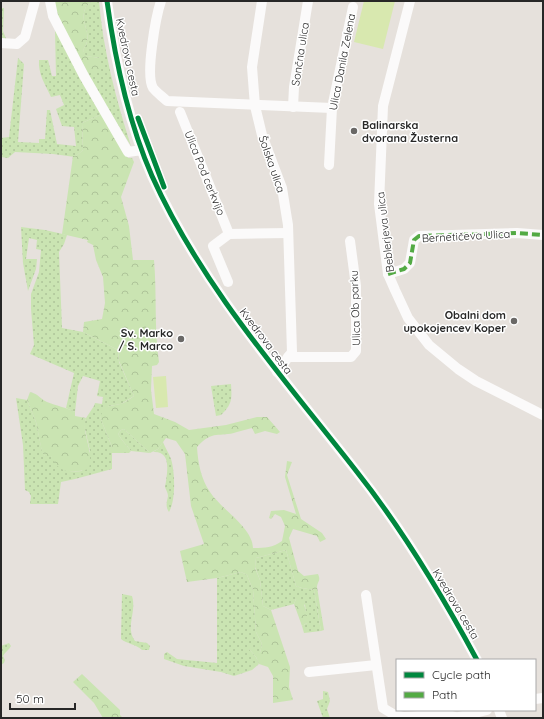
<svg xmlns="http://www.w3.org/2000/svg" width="544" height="719" font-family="Quicksand,sans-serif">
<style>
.green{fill:url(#green-dots)}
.forest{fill:url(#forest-crowns)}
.pitch{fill:#d8e8af}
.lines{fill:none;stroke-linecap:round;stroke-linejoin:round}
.minor{stroke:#fbfafa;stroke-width:10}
.quiet{stroke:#53aa44;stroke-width:4;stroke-dasharray:8 4;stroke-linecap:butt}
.cycleway-casing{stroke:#fff;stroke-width:8}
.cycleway{stroke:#00873e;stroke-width:5}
.poi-dot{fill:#6a6866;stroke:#fff;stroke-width:1.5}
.labels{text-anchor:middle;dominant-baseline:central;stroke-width:3;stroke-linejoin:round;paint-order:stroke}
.street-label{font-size:11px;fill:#272727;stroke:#fff}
.poi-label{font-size:11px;font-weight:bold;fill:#272727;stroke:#fff;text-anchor:end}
</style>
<defs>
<pattern id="green-dots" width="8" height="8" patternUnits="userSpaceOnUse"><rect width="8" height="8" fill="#cae4b2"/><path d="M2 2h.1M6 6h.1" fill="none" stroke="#aec499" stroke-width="1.8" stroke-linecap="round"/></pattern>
<pattern id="forest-crowns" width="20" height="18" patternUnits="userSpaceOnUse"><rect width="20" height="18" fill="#cae4b2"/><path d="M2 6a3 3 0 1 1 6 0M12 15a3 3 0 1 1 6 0" fill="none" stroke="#aec499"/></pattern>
</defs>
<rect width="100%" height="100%" fill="#e6e1dc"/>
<g class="green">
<path d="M92,1H99C103,50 116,99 131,146L86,73L100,58L85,56L83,50C95,34 79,24 85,9C86,6 90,3 92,1Z"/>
<path d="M1,8H4L3,31L7,41L1,40Z"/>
<path d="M55,31H58L102,114L82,123L83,150L75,157L53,154L15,152L8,158L1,157V138L9,137L18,58L24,64L18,142L39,143V139H45L47,110H50L57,144L76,146L74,127L62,126L56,109L64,105L60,95L51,97C45,84 38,74 39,60H48L52,76H56Z"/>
<path d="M21,227L45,230L67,235L64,244L59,252L62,328L83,332L118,350L119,362L134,396L121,404L109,406L100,417L112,447V469L75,479L61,482L58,504H30L31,496L29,492L25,490L23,445L16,398L27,400L36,422L42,451L45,456H51C63,468 63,473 82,471L90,451L84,425L86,418L94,406L95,403L102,404L103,397L97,396L100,381L83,376L78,386L75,412L66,408L74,373L30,354L34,345L31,309V294L39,272L41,250L36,249L37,240L29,238L26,259H37L36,269L28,291L23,263Z"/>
<path d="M231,384C232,400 232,404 221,415L216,416L211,386Z"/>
<path d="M124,429L150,453L131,451L122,440L118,434L121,430Z"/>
<path d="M163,442C165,448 169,453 171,459C175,472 176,500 169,512C165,506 167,502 168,496C168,493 166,490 165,487C165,486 166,482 166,481C168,468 170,451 153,452L158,449Z"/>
<path d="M286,550L296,586L302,588L314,590L321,631L304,633L302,626L307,623L305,605L296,599L294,604L271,610L263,606L260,580L255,567L256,558Z"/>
<path d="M241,572L247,575L253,590L256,632L262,644L260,653L249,649L256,657L259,664L252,670L234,676L221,672L184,666L164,659V654L167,652L177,659L217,663V578Z"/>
<path d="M122,594L132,596C137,612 125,627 135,641L147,643L150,646L149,650H142C136,644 127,644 121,639Z"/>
<path d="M9,643L11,646C9,650 5,652 3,656L5,660L4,663L1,665V646Z"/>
<path d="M323,691L328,692L330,701L327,709L330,718H323L317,701L323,699Z"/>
</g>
<g class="forest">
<path d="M53,1H92C90,3 86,6 85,9C79,24 95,34 83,50L86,56L100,58L102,67L99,72L86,73L62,27Z"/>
<path d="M102,114L128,158H132L134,162L121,197L129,226L133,260H154C157,294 154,328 159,362L157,365L152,366L151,390L154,414L175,422L189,430L226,425L257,417H267L280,432L277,434L265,431L255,434L252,428C247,429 242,431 237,432C219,438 213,429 197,447C198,463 201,479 210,492C221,509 253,528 253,548C265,548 272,548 282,541L285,526L281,517L275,514L271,519L269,518L271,511L284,510L296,514L285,477L287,461L292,462L287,475L301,519L322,533L326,539L320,542L317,536L293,529L289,538L298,571L304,576L318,574C321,581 318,580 317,587L324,630L321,631L314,590L302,588L296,586L286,550L256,558L255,568L260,580L263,606L271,610L290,667L289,687L293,700L273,703V676L268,667L259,664L256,657L249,649L250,646L260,653L262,644L256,632L253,590L247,575L241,572L217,578L187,582L180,551L204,544L191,506L185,454L176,441L166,438L158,449L150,453L124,429L121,430L118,434L122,440L131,451L129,453H112V447L100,417C107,404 107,407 120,404C125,403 129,399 134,396L119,361L118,350L83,332L84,322L102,319L105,303L103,277L96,260L93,245L87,242L88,240L62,234L73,156H76L83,150L82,123Z"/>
<path d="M30,392C39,394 40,399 47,402C56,406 66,407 75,412V416L86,418C81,433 94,449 89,469C73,473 58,474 51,456H45L42,452L36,422L27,400Z"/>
<path d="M296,599L303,600L307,616V623L302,626L294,604Z"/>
<path d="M82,674L120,710V715L123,718H103L94,703L73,682Z"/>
</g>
<g class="pitch">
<path d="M364,1H395L383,49L354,42Z"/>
<path d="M166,376L168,407L156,408L153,377Z"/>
</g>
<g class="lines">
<g class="minor">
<path d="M50,1L53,16L84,76L128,152L142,150"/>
<path d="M107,1C115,60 128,121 152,176C202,287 283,377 357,472C403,530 442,595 477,660"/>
<path d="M161,1C156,16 145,75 153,88C157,93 163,97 167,101L332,108"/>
<path d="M262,1L252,67L255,106L262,135L282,188L288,225L292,352L277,372"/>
<path d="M410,1L383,106L379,204L388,274L395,290L408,318L429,345L458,369L476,381L543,415"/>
<path d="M1,43L17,44L25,37L35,1"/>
<path d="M293,107L294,87L308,1"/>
<path d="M180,112L229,234L288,233"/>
<path d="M329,165L332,108L353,7"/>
<path d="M388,274L404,269L410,263L414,240L419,236L517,233L543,235"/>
<path d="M228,282L213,246L229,234"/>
<path d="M288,357H351L356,351V286L350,241"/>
<path d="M366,595L383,708L393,714L404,717L446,714L455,717"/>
<path d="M309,672L376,665"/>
<path d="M535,699L543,698"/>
<path d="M499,710L502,718"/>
<path d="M454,718L487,710"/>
</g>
<path class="quiet" d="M388,274L404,269L410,263L414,240L419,236L517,233L543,235"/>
<defs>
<g id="cycleway">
<path d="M107,1C115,60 128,121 152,176C202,287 283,377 357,472C403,530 442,595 477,660"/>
<path d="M138,118L164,187"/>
</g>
</defs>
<use href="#cycleway" class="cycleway-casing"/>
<use href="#cycleway" class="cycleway"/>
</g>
<g class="poi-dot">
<circle cx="354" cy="131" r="4"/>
<circle cx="514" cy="321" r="4"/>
<circle cx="181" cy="339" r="4"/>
</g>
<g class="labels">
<g class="street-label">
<text transform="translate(300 54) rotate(-81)">Sončna ulica</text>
<text transform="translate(128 57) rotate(78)">Kvedrova cesta</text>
<text transform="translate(342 62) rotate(-79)">Ulica Danila Zelena</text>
<text transform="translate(272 164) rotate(71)">Šolska ulica</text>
<text transform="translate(205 173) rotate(68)">Ulica Pod cerkvijo</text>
<text transform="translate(385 232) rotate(-97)">Beblerjeva ulica</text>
<text transform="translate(466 236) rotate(-3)">Bernetičeva Ulica</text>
<text transform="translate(355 308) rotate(-92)">Ulica Ob parku</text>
<text transform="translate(266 341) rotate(53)">Kvedrova cesta</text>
<text transform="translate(456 604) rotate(59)">Kvedrova cesta</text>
</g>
<g class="poi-label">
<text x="362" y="125" text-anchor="start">Balinarska<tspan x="362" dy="13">dvorana Žusterna</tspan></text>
<text x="506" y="315">Obalni dom<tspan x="506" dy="13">upokojencev Koper</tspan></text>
<text x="173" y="333">Sv. Marko<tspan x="173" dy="13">/ S. Marco</tspan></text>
</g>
</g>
<rect width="544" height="719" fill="none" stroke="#272727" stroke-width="4"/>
<rect x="396" y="659" width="140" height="52" fill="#ffffff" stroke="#a9a9a9"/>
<rect x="404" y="672" width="20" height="6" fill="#00873e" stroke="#a9a9a9"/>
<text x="432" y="679" font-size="12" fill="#272727">Cycle path</text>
<rect x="404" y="692" width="20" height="6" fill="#53aa44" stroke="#a9a9a9"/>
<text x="432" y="699" font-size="12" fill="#272727">Path</text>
<path d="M10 703v6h65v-6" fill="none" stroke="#272727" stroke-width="2"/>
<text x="16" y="703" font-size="12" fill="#272727" stroke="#ffffff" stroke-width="3" paint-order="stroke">50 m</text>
</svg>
